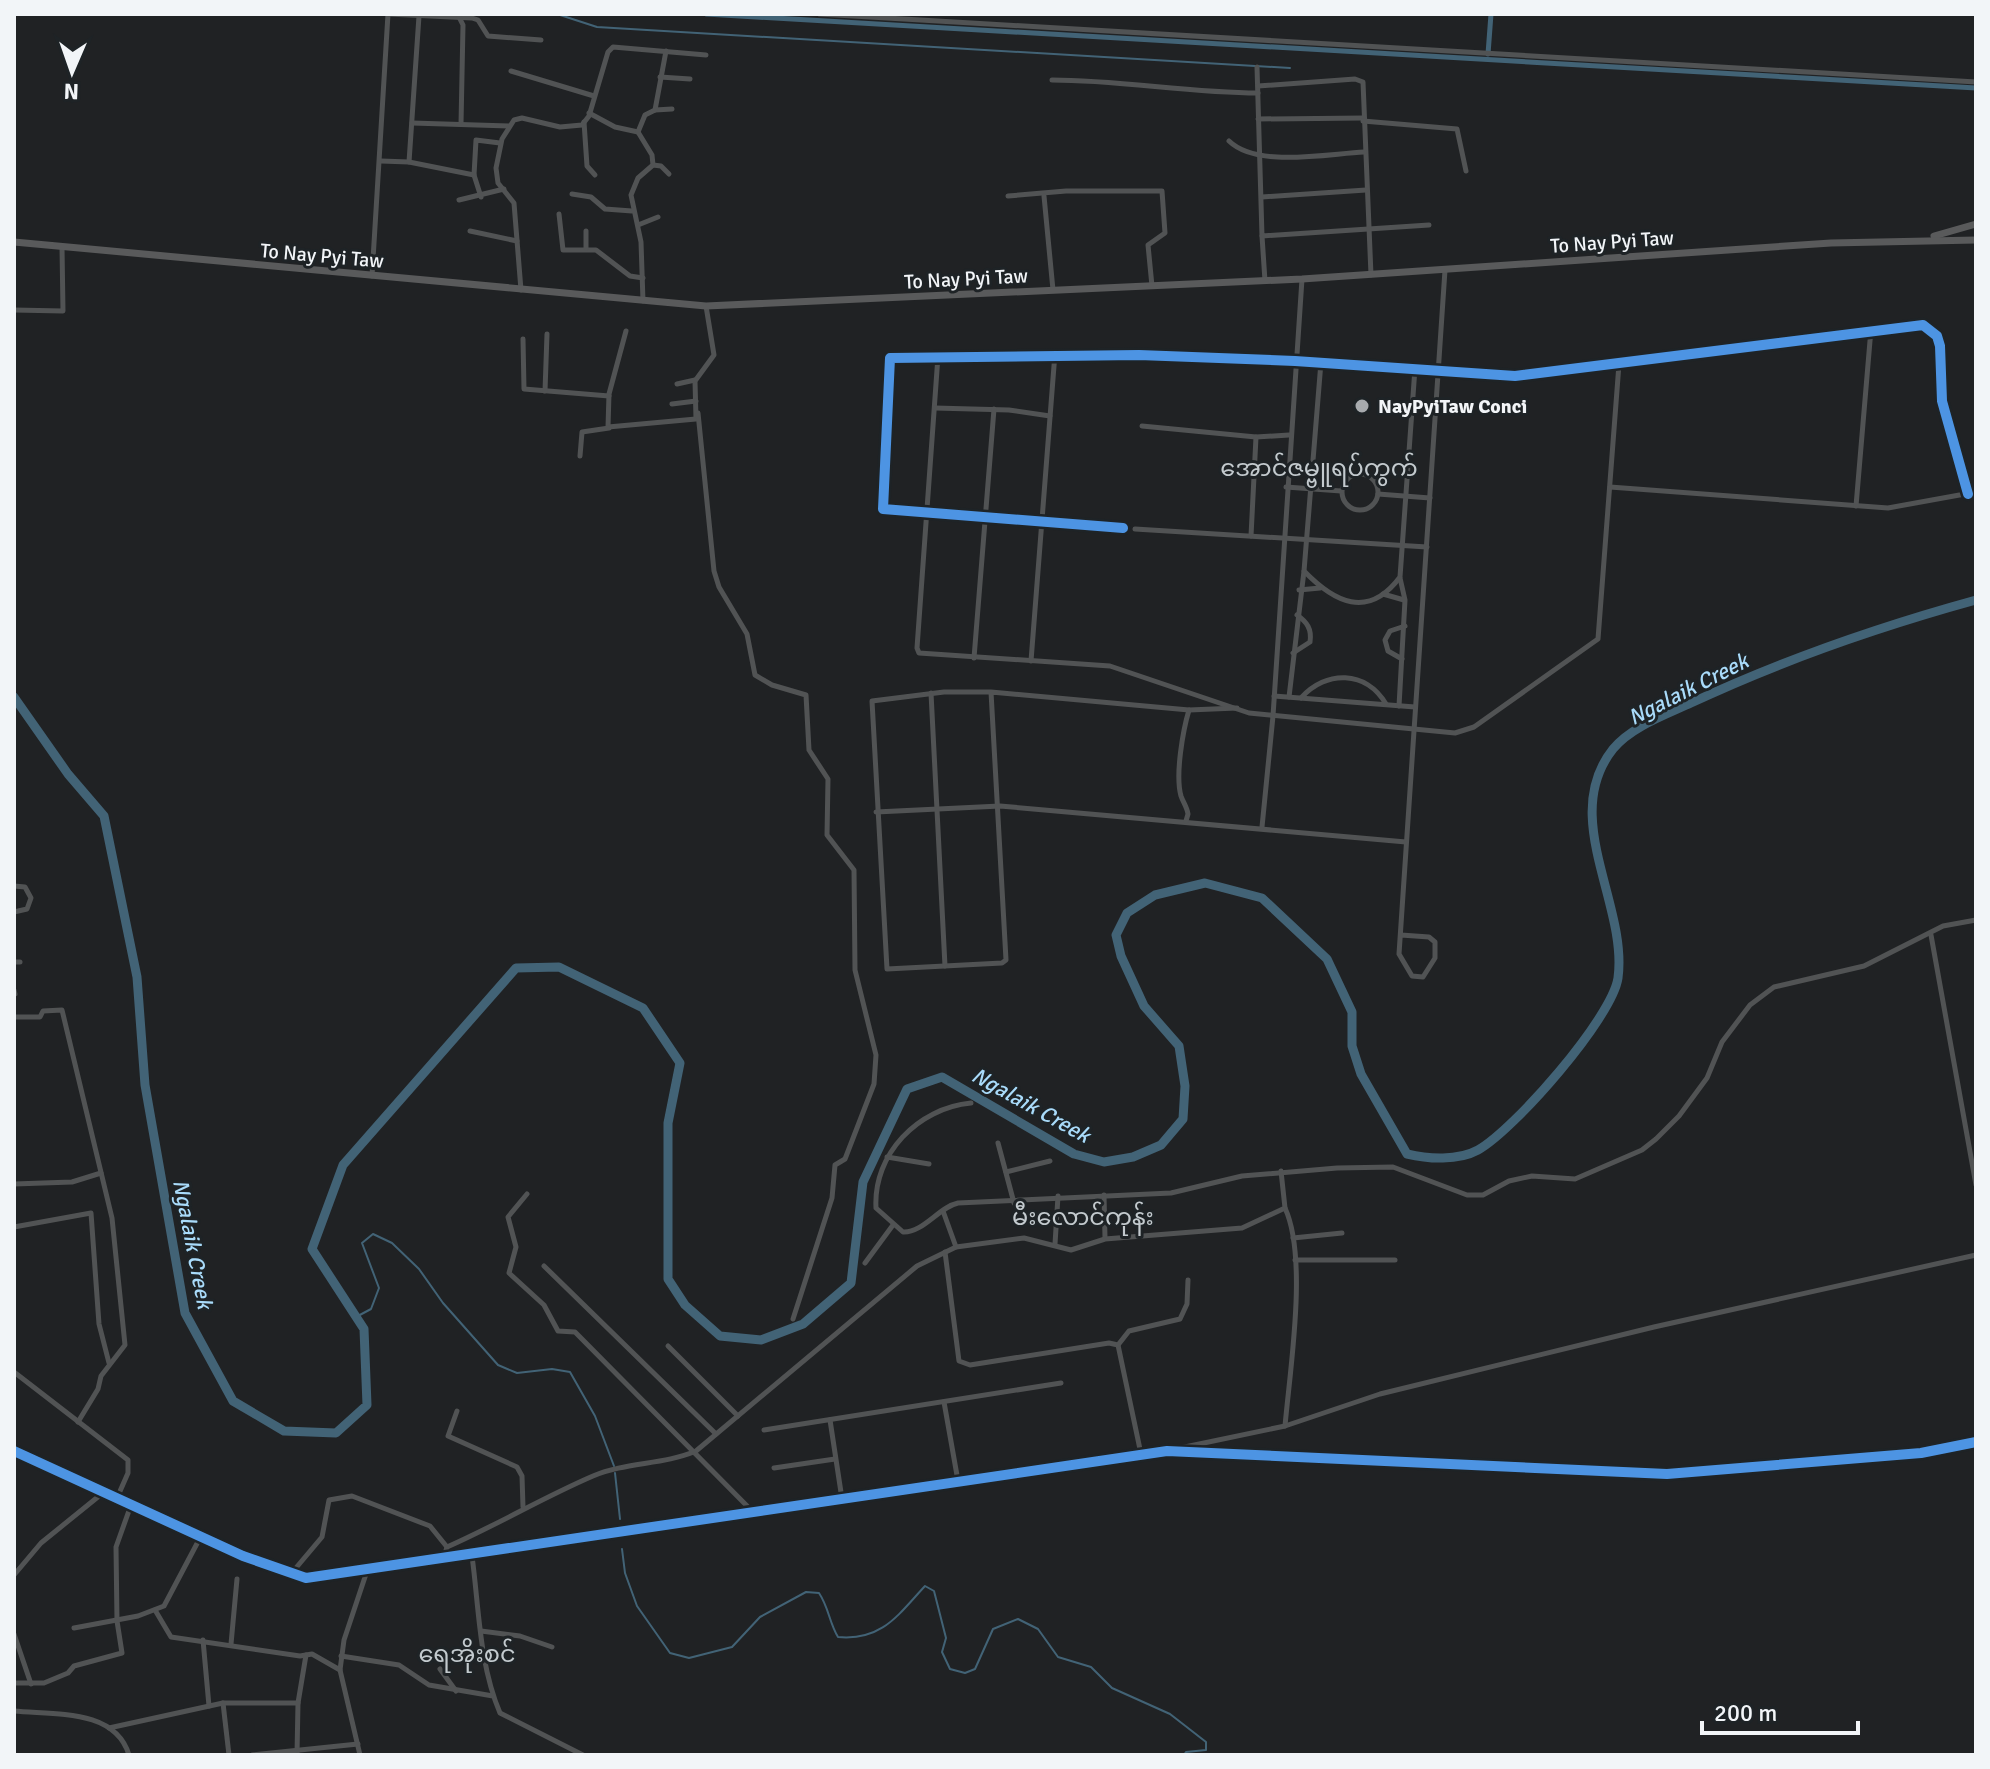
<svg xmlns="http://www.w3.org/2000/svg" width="1990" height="1769" font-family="Signika,'Noto Sans Myanmar',sans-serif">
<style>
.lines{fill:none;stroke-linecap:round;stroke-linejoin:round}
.stream{stroke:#426376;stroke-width:2}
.canal{stroke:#426376;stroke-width:5}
.river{stroke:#426376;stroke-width:9}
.minor{stroke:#515354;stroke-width:5}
.major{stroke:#595a5b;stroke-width:7}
.cycleway-casing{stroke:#1e2326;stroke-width:15}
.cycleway{stroke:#4d94e3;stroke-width:10}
.poi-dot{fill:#a8abae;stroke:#1e2326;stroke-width:3}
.labels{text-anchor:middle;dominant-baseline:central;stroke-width:6;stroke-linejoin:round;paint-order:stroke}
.street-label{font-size:20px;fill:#f2f5f8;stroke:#1e2326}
.poi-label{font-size:20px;font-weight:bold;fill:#f2f5f8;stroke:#1e2326;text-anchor:start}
.water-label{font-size:22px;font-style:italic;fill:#a9dbfa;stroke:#1e2326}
.quarter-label{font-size:24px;fill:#c3cace;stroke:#1e2326}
</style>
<rect width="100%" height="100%" fill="#202224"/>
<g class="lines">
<g class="stream">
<path d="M557,14L597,27L1290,68"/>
<path d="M356,1317L371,1309L379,1288L362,1243L373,1234L392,1243L419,1269L443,1303L498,1365L517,1373L552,1369L570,1372L595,1416L614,1466"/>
<path d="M615,1473L620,1519"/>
<path d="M622,1549L625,1573L637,1606L670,1653L689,1658L732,1647L760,1617L806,1592L819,1593C829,1608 829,1622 838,1637C882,1641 898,1615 925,1586L934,1591L946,1638L942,1652L950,1669L965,1673L975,1669L993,1629L1018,1619L1038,1629L1058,1657L1091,1667L1112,1688L1170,1714L1206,1742V1750L1186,1752L1184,1755"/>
</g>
<g class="canal">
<path d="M706,14L1976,88"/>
<path d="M1488,54L1491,14"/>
</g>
<path class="river" d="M14,697L68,774L104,816L137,977L145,1085L185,1313L233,1401L284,1431L336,1433L367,1405L364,1329L312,1249L343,1165L516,968L559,967L643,1008L680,1063L668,1123V1279L685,1305L720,1336L761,1340L803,1324L851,1283L863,1182L907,1089L942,1077L1074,1154L1104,1162L1133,1157L1161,1145L1183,1119L1185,1086L1179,1046L1144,1006L1121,956L1116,935L1127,913L1155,895L1205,883L1262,898L1327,959L1352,1012V1046L1361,1074L1407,1154C1428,1159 1458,1161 1478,1150C1514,1130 1612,1018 1618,978C1628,904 1559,817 1613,749C1631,727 1665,715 1691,703C1783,660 1878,627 1976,600"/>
<g class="minor">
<path d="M388,14L472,18L478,20L488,36L541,40"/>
<path d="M819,14L1976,82"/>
<path d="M459,17L463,25L461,124"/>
<path d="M1257,67L1262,236L1429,225"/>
<path d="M511,71L594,96"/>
<path d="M660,77L690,79"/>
<path d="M1052,80C1121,80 1189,93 1258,93"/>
<path d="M1258,86L1355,79L1363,82L1371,275"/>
<path d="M655,110L672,109"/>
<path d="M589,113L615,127L638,132"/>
<path d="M1258,119L1363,118"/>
<path d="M1363,121L1457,129L1466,171"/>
<path d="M584,122L587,166L595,175"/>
<path d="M412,123L509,126"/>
<path d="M1229,141C1257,168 1325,154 1364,152"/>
<path d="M381,161L409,162L474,175"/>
<path d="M409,162L419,16"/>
<path d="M653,165L661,166L669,174"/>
<path d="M572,194L591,197L605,209L632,211"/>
<path d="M1008,196L1066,191H1162L1165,233L1148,245L1152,286"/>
<path d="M1044,196L1053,290"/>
<path d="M481,197L474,175L476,140L500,143"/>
<path d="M1262,197L1366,190"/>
<path d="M459,200L504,189"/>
<path d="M559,214L563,250H596L630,276L643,278"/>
<path d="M638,225L658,217"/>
<path d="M470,231L517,241"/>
<path d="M1262,236L1265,281"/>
<path d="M586,248V231"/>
<path d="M372,276L388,14"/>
<path d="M521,290L514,203L498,183L496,168L502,139L514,120L522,118L560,127L582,125L589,116L608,52L613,47L706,55"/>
<path d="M643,301L641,242L631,195L638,178L653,165L652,155L638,132L645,115L655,110L666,51"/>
<path d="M14,310L63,311L62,247"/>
<path d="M626,331L609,394L608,427L696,419L695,381L714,355L706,306"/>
<path d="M523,339L524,389L609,396"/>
<path d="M938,356L917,648L919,653L1110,666L1249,713L1455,733L1474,727L1598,639L1619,364"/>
<path d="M1321,362L1304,571C1334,602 1368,620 1400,577L1415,368"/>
<path d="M677,384L695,380"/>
<path d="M545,391L547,334"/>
<path d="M672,404L696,401"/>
<path d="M935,408L1009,410L1050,416"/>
<path d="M698,413L714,571L719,587L747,634L755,675L772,685L806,695L809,750L828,779L827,835L854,870L855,970L876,1055L874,1084L845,1159L835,1165L832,1198L793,1319"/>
<path d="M1142,426L1256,437L1289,435"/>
<path d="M580,456L582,432L609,428"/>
<circle cx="1360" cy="492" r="18"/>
<path d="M1286,487L1341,491"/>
<path d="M1610,487L1888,508L1976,492"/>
<path d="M1378,494L1430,498"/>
<path d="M1856,506L1871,329"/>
<path d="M1123,528L883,509L890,358L1139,355L1295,361L1515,376L1923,325L1937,336L1940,346L1942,401L1968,494"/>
<path d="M1135,529L1427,547"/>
<path d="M1251,536L1256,437"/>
<path d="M1299,590L1320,588"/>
<path d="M1383,594L1404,600"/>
<path d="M1293,653L1310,642C1312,629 1307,622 1297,615"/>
<path d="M974,658L994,409"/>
<path d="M1402,659L1388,651L1385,640L1390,631L1405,626"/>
<path d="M1031,661L1055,353"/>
<path d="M991,692L1006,960L1002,963L887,969L872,701L944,692H991L1189,710L1237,708"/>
<path d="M931,693L945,966"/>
<path d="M1274,696L1415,707"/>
<path d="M1289,697L1304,571"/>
<path d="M1301,698C1326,670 1366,670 1386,704"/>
<path d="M1399,706L1405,600L1400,578"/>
<path d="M1273,716L1302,279"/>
<path d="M876,812L1000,806L1406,842"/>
<path d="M1186,821L1188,814C1187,807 1183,802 1181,796C1175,775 1183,730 1189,710"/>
<path d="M1262,827L1273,716"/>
<path d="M14,886L25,887L31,898L27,909L14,912"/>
<path d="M1401,935L1429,937L1435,942V958L1423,977L1412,976L1399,954L1445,270"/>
<path d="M1931,935L1976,1185"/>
<path d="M14,962H20"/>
<path d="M14,990L15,994"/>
<path d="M14,1017H40L43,1011L62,1010L112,1218L125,1345L101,1376L98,1389L78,1422"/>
<path d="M971,1103C918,1108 873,1154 876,1208L903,1232C923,1233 939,1207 958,1203L1171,1193L1242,1176L1337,1168L1393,1167L1467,1195H1483L1509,1181L1532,1176L1575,1179L1642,1150L1656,1139L1679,1116L1707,1078L1722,1042L1750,1005L1774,987L1864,966L1943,926L1976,920"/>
<path d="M998,1143L1014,1203"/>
<path d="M887,1157L929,1164"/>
<path d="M1006,1172L1050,1161"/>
<path d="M14,1184L72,1182L101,1173"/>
<path d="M527,1194L508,1217L516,1247L509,1273L544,1305L558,1331L575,1332L753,1512"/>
<path d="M1104,1195L1105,1238"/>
<path d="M1285,1208C1308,1258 1290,1369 1285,1426"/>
<path d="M943,1211L956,1247"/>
<path d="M14,1227L91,1213L99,1324L109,1363"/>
<path d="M1293,1238L1342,1233"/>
<path d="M1055,1244L1058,1196"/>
<path d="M945,1252L959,1361L970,1365L1109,1343L1118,1345L1141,1454"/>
<path d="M1295,1260H1395"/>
<path d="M865,1263L893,1225"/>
<path d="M544,1266L716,1434"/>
<path d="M1118,1345L1129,1331L1180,1319L1187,1304L1188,1280"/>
<path d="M668,1346L738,1416"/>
<path d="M14,1372L128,1460V1473L117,1498"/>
<path d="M944,1402L958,1481"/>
<path d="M457,1411L448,1436L517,1467L522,1476L523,1507"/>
<path d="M830,1420L842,1499"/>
<path d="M764,1430L1061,1383"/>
<path d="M1180,1448L1285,1426L1380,1394L1654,1327L1976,1255"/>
<path d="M14,1451L243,1556L306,1578L1167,1451L1667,1474L1921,1453L1976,1442"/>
<path d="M774,1468L835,1459"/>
<path d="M472,1556C479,1607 479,1664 500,1713L583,1755"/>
<path d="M443,1560L447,1547C497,1525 544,1497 593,1476C626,1462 663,1465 696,1451L917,1266L956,1247L1024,1238L1071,1250L1105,1239L1242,1228L1285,1208L1281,1171"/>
<path d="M14,1575L41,1543L104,1492"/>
<path d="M290,1575L322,1537L329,1500L352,1496L430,1526L447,1547"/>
<path d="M155,1610L171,1637L300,1656L312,1654L340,1670"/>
<path d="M74,1628L138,1616L164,1606L201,1536"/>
<path d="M481,1631L520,1636L552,1647"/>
<path d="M14,1634L31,1684"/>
<path d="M203,1640L209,1706"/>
<path d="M231,1644L237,1579"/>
<path d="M341,1656L399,1665L429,1685L493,1696"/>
<path d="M440,1669L456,1691"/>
<path d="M14,1683H44L68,1673L74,1666L122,1653L117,1621L116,1547L131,1505"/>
<path d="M223,1703L229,1755"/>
<path d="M14,1711C53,1715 115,1708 129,1755"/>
<path d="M109,1728L223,1703H298"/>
<path d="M297,1754L298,1703L306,1655"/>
<path d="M252,1755L358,1744"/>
<path d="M360,1755L340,1670L344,1640L367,1571"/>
</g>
<g class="major">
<path d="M1934,236L1976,224"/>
<path d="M14,242L706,306L1302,279L1831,243L1976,240"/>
</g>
<defs>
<g id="cycleway">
<path d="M1123,528L883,509L890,358L1139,355L1295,361L1515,376L1923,325L1937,336L1940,346L1942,401L1968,494"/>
<path d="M14,1451L243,1556L306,1578L1167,1451L1667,1474L1921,1453L1976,1442"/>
</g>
</defs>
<use href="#cycleway" class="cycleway-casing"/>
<use href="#cycleway" class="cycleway"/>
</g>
<circle class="poi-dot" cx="1362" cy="406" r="8"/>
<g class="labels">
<g class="street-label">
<text transform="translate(1612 242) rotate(-4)">To Nay Pyi Taw</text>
<text transform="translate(322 256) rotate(5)">To Nay Pyi Taw</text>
<text transform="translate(966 279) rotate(-3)">To Nay Pyi Taw</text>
</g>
<g class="poi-label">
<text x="1378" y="406">NayPyiTaw Conci</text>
</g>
<g class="water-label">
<text transform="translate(1688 689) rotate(-27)">Ngalaik Creek</text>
<text transform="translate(1031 1105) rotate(29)">Ngalaik Creek</text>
<text transform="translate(193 1244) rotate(79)">Ngalaik Creek</text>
</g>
<g class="quarter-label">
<text x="1319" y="468">အောင်ဇမ္ဗူရပ်ကွက်</text>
<text x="1083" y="1217">မီးလောင်ကုန်း</text>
<text x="467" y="1654">ရေအိုးစင်</text>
</g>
</g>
<rect width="1990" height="1769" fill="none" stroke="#f2f5f8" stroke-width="32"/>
<g transform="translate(72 72) rotate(182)" stroke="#1e2326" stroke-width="6" paint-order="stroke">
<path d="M0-6L14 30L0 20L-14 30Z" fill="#f2f5f8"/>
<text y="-12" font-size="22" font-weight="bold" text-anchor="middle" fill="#f2f5f8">N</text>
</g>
<path d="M1702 1721v12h156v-12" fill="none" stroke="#f2f5f8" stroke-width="4"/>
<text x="1714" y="1721" font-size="24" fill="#f2f5f8" stroke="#1e2326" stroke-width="6" paint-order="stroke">200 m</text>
</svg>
